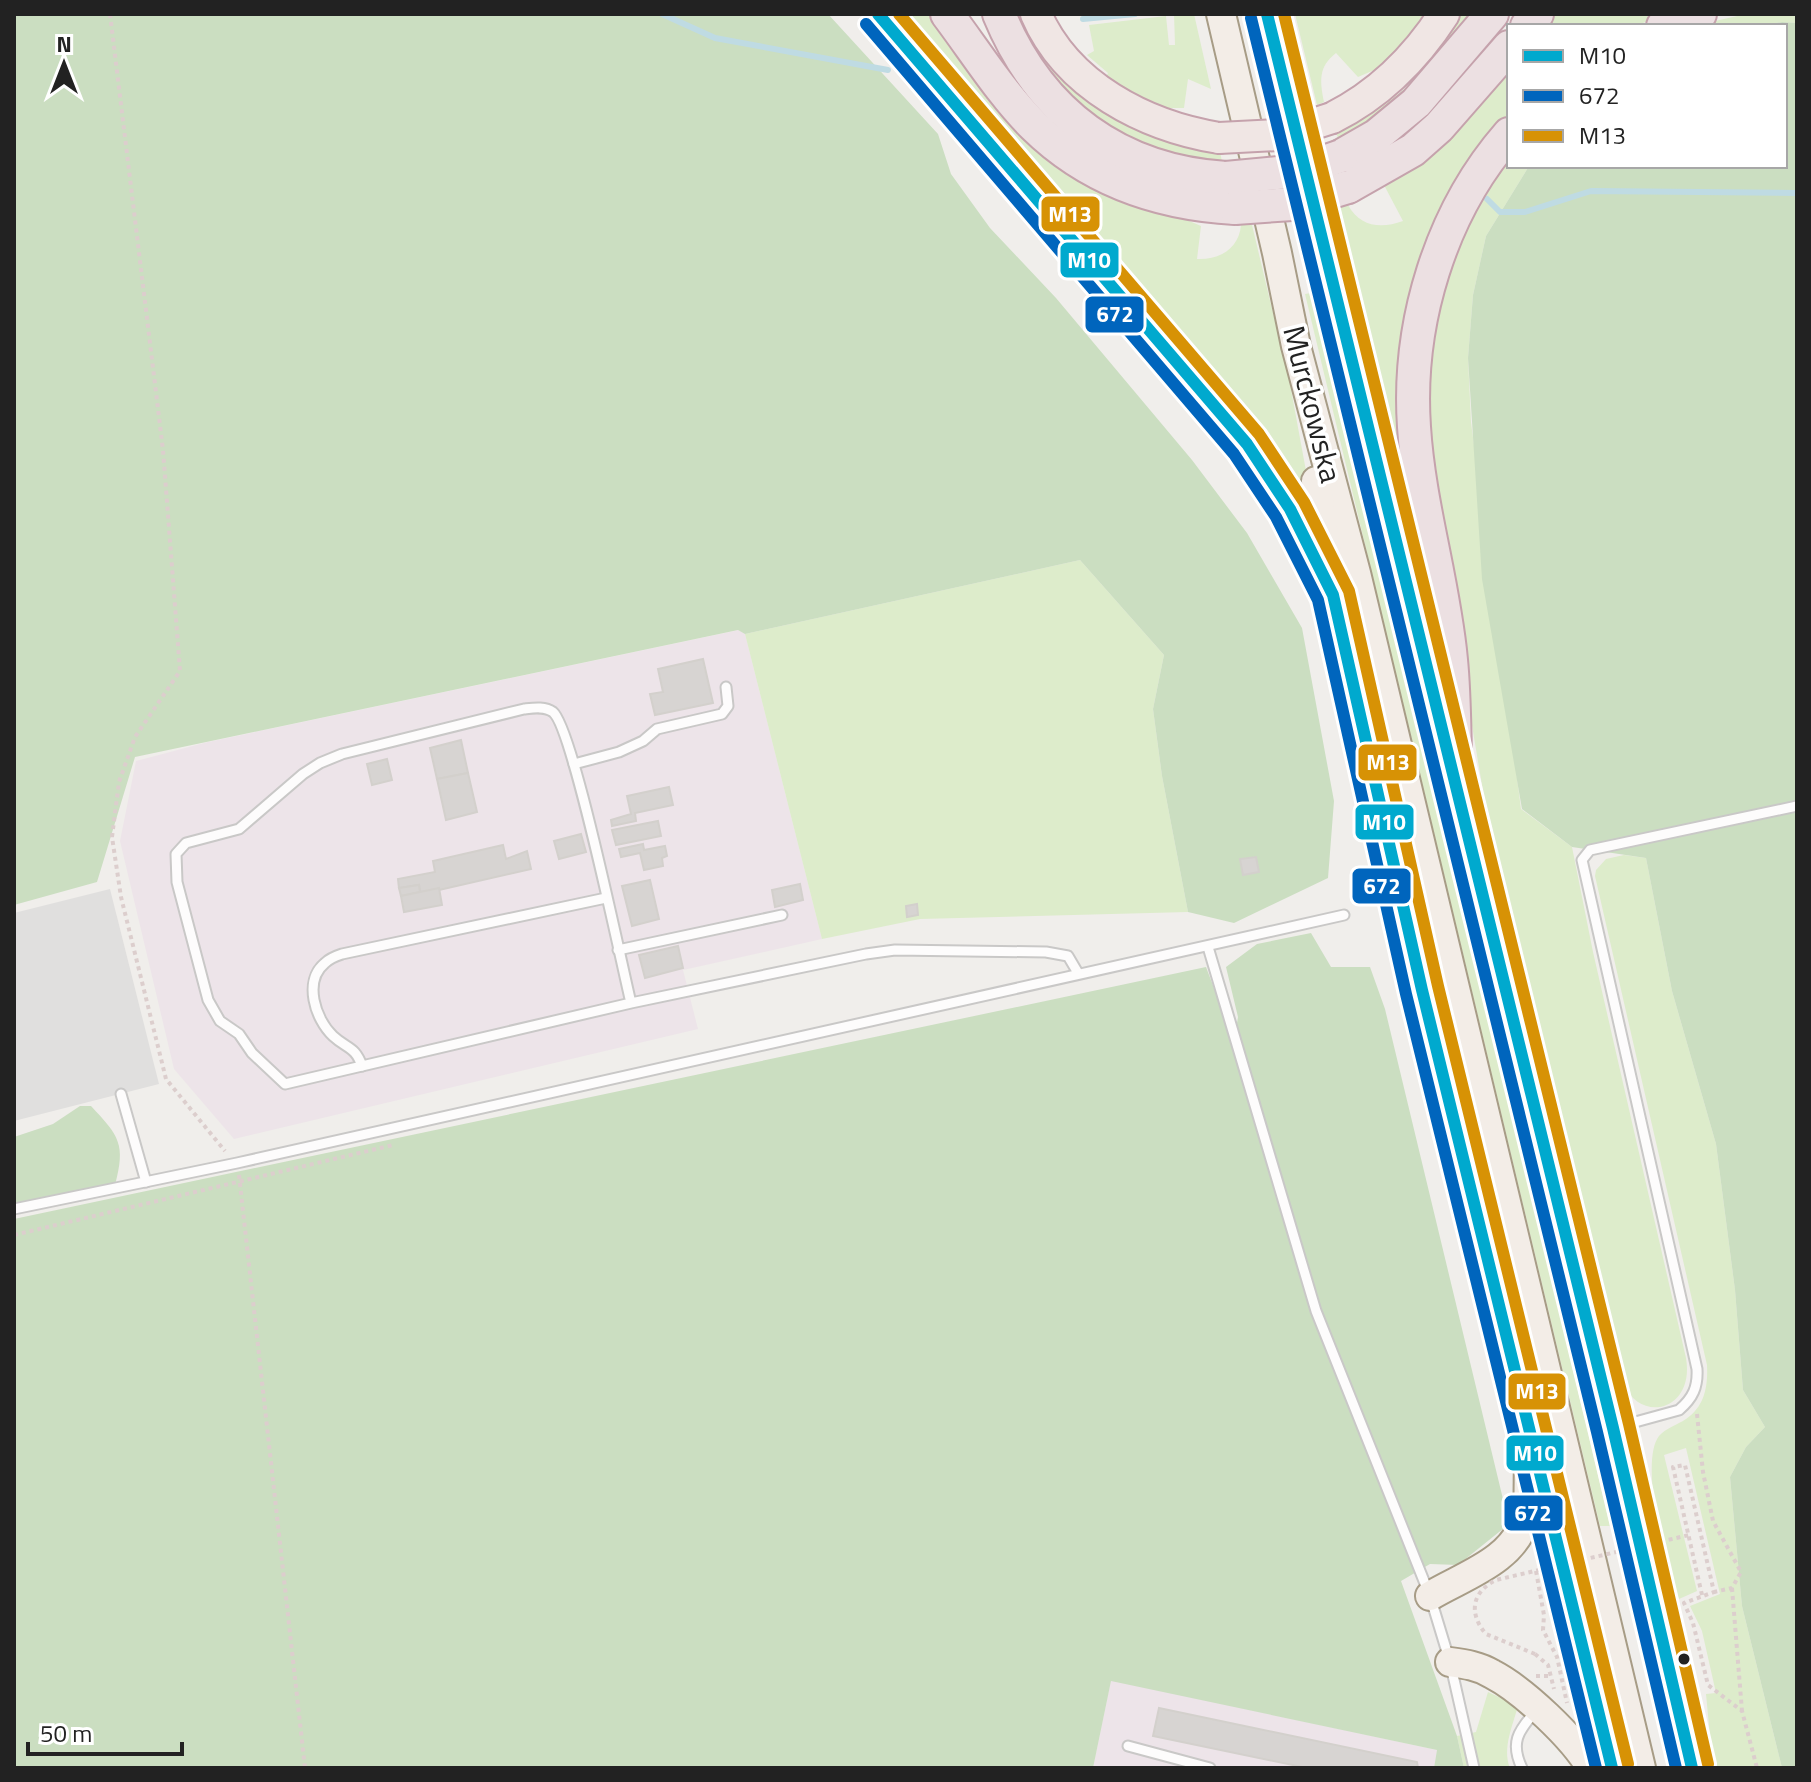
<svg xmlns="http://www.w3.org/2000/svg" width="1811" height="1782" font-family="'Titillium Web',sans-serif">
<style>
.industrial{fill:#ede4e9}
.grass{fill:#ddeccb}
.forest{fill:#cbdec1}
.parking{fill:#e0dfde}
.lines{fill:none;stroke-linecap:round;stroke-linejoin:round}
.stream{stroke:#bfdbe3;stroke-width:6}
.building{fill:#d7d4d2;stroke:#d3d0cc;stroke-width:2}
.service-casing{stroke:#c9c8c7;stroke-width:13}
.primary-casing{stroke:#a79c86;stroke-width:32}
.trunk-casing{stroke:#c5a2ac;stroke-width:34}
.motorway-casing{stroke:#c5a2ac;stroke-width:36}
.path{stroke:#dccecd;stroke-width:4;stroke-dasharray:4 4;stroke-linecap:butt}
.service{stroke:#fdfcfc;stroke-width:9}
.primary{stroke:#f3ede7;stroke-width:28}
.trunk{stroke:#f0e6e4;stroke-width:30}
.motorway{stroke:#ece0e2;stroke-width:32}
.trunk-bridge-casing{stroke:#c5a2ac;stroke-width:34;stroke-linecap:butt}
.motorway-bridge-casing{stroke:#c5a2ac;stroke-width:36;stroke-linecap:butt}
.path-bridge{stroke:#dccecd;stroke-width:4;stroke-dasharray:4 4;stroke-linecap:butt}
.trunk-bridge{stroke:#f0e6e4;stroke-width:30}
.motorway-bridge{stroke:#ece0e2;stroke-width:32}
.bus-1-casing{stroke:#fff;stroke-width:18}
.bus-2-casing{stroke:#fff;stroke-width:18}
.bus-3-casing{stroke:#fff;stroke-width:18}
.bus-1{stroke:#00a9ce;stroke-width:12}
.bus-2{stroke:#0065bd;stroke-width:12}
.bus-3{stroke:#d79205;stroke-width:12}
.bus-dot{fill:#222;stroke:#fff;stroke-width:3}
.labels{text-anchor:middle;dominant-baseline:central;stroke-width:7;stroke-linejoin:round;paint-order:stroke}
.street-label{font-size:30px;fill:#222;stroke:#fff}
.line-badge{stroke:#fff;stroke-width:3}
.badge-label{font-size:22px;text-anchor:middle;font-weight:bold;fill:#fff}
</style>
<rect width="100%" height="100%" fill="#f0eeeb"/>
<g class="industrial">
<path d="M739,630L745,634L822,939L683,970L698,1029L234,1139L174,1069L120,841L136,761L208,742Z"/>
<path d="M1111,1680L1437,1750L1434,1768H1093Z"/>
</g>
<g class="grass">
<path d="M896,14H935L982,77L1187,216V220L1201,226L1197,259C1219,260 1239,249 1241,225H1252L1290,384L1318,536Z"/>
<path d="M1010,14H1021C1064,96 1129,140 1220,152L1223,166C1173,160 1095,132 1062,92C1042,69 1027,40 1010,14Z"/>
<path d="M1174,14H1194L1211,89L1188,79L1184,108H1165L1164,110L1145,102L1106,77L1108,73L1087,55L1094,51L1089,25L1166,16L1169,45H1175Z"/>
<path d="M1295,14H1426L1398,52L1375,75L1372,71L1358,77L1336,53C1318,67 1320,81 1324,102L1317,105Z"/>
<path d="M1461,14H1480L1412,91L1339,143L1336,131C1397,102 1429,75 1461,14Z"/>
<path d="M1549,14H1664L1636,26H1538Z"/>
<path d="M1746,14H1797V23L1782,22L1760,26H1693Z"/>
<path d="M1509,61V119L1437,229L1418,553L1339,208L1348,205C1360,227 1381,229 1403,221L1384,185Z"/>
<path d="M1509,150V166H1529L1486,236L1473,295L1468,358L1471,422L1521,809L1572,847L1593,952L1686,1358C1695,1410 1641,1425 1623,1383L1483,791L1436,511L1426,426L1435,301L1477,196Z"/>
<path d="M1317,292L1610,1526H1600L1305,294Z"/>
<path d="M1080,560L1164,655L1153,709L1162,776L1188,912L920,919L822,939L745,634Z"/>
<path d="M1624,855L1646,858L1672,991L1716,1144L1735,1290L1743,1390L1765,1427L1746,1447L1730,1477L1742,1606L1782,1768H1717L1711,1747L1706,1694L1716,1693L1702,1631L1690,1606L1720,1594L1686,1448L1664,1455L1697,1591L1679,1599C1665,1571 1639,1461 1659,1436C1666,1428 1677,1425 1686,1419C1705,1406 1708,1386 1707,1365L1595,876L1596,870L1606,859Z"/>
<path d="M1488,1692L1518,1706C1513,1725 1502,1748 1510,1768H1464L1457,1736L1476,1732Z"/>
</g>
<g class="forest">
<path d="M14,14H828L938,134L951,174L990,228L1056,298L1192,460L1247,533L1302,628L1334,801L1328,878L1234,923L1188,912L1162,776L1153,709L1164,655L1080,560L745,634L738,630L135,757L97,882L14,905Z"/>
<path d="M1782,22L1797,23V1768H1782L1742,1606L1730,1477L1746,1447L1765,1427L1743,1390L1735,1290L1716,1144L1672,991L1646,858L1572,847L1522,809L1482,579L1468,358L1473,295L1486,236L1529,166H1785V26H1760Z"/>
<path d="M1311,933L1331,967H1370L1385,1009L1509,1524L1458,1565L1430,1564L1401,1581L1457,1736L1464,1768H1434L1437,1750L1111,1681L1093,1768H14V1219L1206,967L1234,1041L1238,1017L1226,967L1257,944Z"/>
<path d="M80,1106H91C119,1136 126,1144 115,1185L18,1205L14,1203V1137L53,1124Z"/>
</g>
<path class="parking" d="M110,889L159,1084L14,1121V913Z"/>
<g class="lines">
<g class="stream">
<path d="M662,14L715,38L888,70"/>
<path d="M1083,19L1135,14"/>
<path d="M1487,199L1500,212H1525L1591,191L1797,193"/>
</g>
</g>
<g class="building">
<path d="M703,659L713,703L655,715L650,694L663,692L658,669Z"/>
<path d="M461,740L468,773L437,779L430,748Z"/>
<path d="M387,759L392,780L372,785L367,764Z"/>
<path d="M468,773L477,812L446,820L437,779Z"/>
<path d="M669,787L673,805L635,813L636,821L612,826L611,820L631,814L627,796Z"/>
<path d="M658,821L661,836L616,845L612,830Z"/>
<path d="M581,834L586,852L559,859L554,841Z"/>
<path d="M643,844L644,850L665,846L667,856L662,858L663,866L644,870L640,853L621,857L619,849Z"/>
<path d="M503,845L506,859L527,851L531,869L439,890L420,892L419,885L399,888L398,879L435,872L433,861Z"/>
<path d="M1256,857L1259,872L1243,875L1240,859Z"/>
<path d="M650,880L659,919L632,926L622,886Z"/>
<path d="M800,884L803,900L775,907L772,890Z"/>
<path d="M419,885L420,892L401,896L399,888Z"/>
<path d="M439,888L442,905L404,912L401,896Z"/>
<path d="M917,904L918,915L907,917L906,906Z"/>
<path d="M678,946L683,968L645,978L639,955Z"/>
<path d="M1159,1708L1417,1762L1418,1768H1307L1153,1736Z"/>
</g>
<g class="lines">
<defs>
<g id="service">
<path d="M574,764L619,752L643,741L657,729L722,714L728,706L726,687"/>
<path d="M1208,947L1316,1311L1430,1596L1450,1662L1474,1768"/>
<path d="M618,950L782,915"/>
<path d="M631,1003C621,962 573,728 553,712C545,706 533,708 524,709L342,754L320,763L303,774L239,829L186,843L176,854L177,882L208,1000L220,1021L239,1034L252,1053L285,1084L631,1003L866,954L895,950L1046,952L1068,956L1078,973"/>
<path d="M362,1066C355,1046 347,1049 333,1036C315,1019 303,981 325,963C329,959 336,956 342,954L606,898"/>
<path d="M121,1094L146,1182"/>
<path d="M14,1209L237,1163L1344,915"/>
<path d="M1617,1427L1679,1410C1693,1398 1698,1387 1697,1369L1582,860L1590,850L1797,806"/>
<path d="M1128,1746L1210,1768"/>
<path d="M1522,1768C1510,1743 1518,1731 1535,1712"/>
</g>
<g id="primary">
<path d="M878,14L1247,444L1290,509L1322,572"/>
<path d="M1221,14L1277,253L1296,346L1356,573L1641,1768"/>
<path d="M1267,14L1321,227L1563,1229L1613,1428L1692,1768"/>
<path d="M1316,481L1333,595L1422,990L1612,1768"/>
<path d="M1430,1596C1465,1575 1514,1561 1526,1517C1530,1501 1528,1481 1529,1465"/>
<path d="M1450,1662C1465,1664 1479,1666 1492,1674C1523,1690 1574,1738 1591,1768"/>
</g>
<g id="trunk">
<path d="M1036,14C1067,86 1145,126 1219,138"/>
<path d="M1332,118C1380,94 1415,59 1444,14"/>
</g>
<g id="motorway">
<path d="M947,14C975,51 1001,93 1034,126C1089,180 1160,204 1235,208"/>
<path d="M999,14C1040,114 1119,171 1226,178"/>
<path d="M1527,26L1537,14"/>
<path d="M1663,26L1700,14"/>
<path d="M1341,156L1376,136L1416,103L1492,14"/>
<path d="M1348,187L1413,150L1439,127L1509,47"/>
<path d="M1456,782C1454,741 1455,700 1451,660C1444,582 1419,506 1414,427C1407,324 1440,213 1509,134"/>
</g>
</defs>
<use href="#service" class="service-casing"/>
<use href="#primary" class="primary-casing"/>
<use href="#trunk" class="trunk-casing"/>
<use href="#motorway" class="motorway-casing"/>
<g class="path">
<path d="M110,14L163,450L180,671L135,737L119,782L112,837L121,897L166,1079L225,1151"/>
<path d="M239,1175L305,1768"/>
<path d="M14,1235L393,1145"/>
<path d="M1697,1414L1703,1472L1713,1521L1741,1572L1732,1588L1714,1592"/>
<path d="M1536,1571L1544,1615L1543,1630L1557,1657L1567,1703"/>
<path d="M1732,1588L1742,1711"/>
<path d="M1702,1595L1673,1467L1685,1465L1714,1592L1684,1603L1693,1623L1708,1685L1742,1711L1757,1768"/>
<path d="M1535,1654L1548,1665L1554,1689"/>
<path d="M1536,1676H1549"/>
</g>
<use href="#service" class="service"/>
<use href="#primary" class="primary"/>
<use href="#trunk" class="trunk"/>
<use href="#motorway" class="motorway"/>
<defs>
<path id="trunk-bridge" d="M1219,138L1279,135L1332,118"/>
<g id="motorway-bridge">
<path d="M1226,178L1298,171L1341,156"/>
<path d="M1235,208L1292,204L1348,187"/>
</g>
</defs>
<use href="#trunk-bridge" class="trunk-bridge-casing"/>
<use href="#motorway-bridge" class="motorway-bridge-casing"/>
<path class="path-bridge" d="M1535,1654L1486,1634C1468,1613 1472,1592 1496,1580L1689,1535"/>
<use href="#trunk-bridge" class="trunk-bridge"/>
<use href="#motorway-bridge" class="motorway-bridge"/>
<defs>
<g id="bus-1">
<path d="M878,14L1247,444L1290,509L1333,595L1422,990L1612,1768"/>
<path d="M1267,14L1613,1428L1692,1768"/>
</g>
<g id="bus-2">
<path d="M1251,18L1597,1432L1676,1768"/>
<path d="M866,24L1234,454L1276,517L1318,600L1406,994L1596,1768"/>
</g>
<g id="bus-3">
<path d="M899,14L1259,434L1304,502L1349,591L1438,986L1628,1764"/>
<path d="M1284,14L1629,1424L1708,1764"/>
</g>
</defs>
<use href="#bus-1" class="bus-1-casing"/>
<use href="#bus-2" class="bus-2-casing"/>
<use href="#bus-3" class="bus-3-casing"/>
<use href="#bus-1" class="bus-1"/>
<use href="#bus-2" class="bus-2"/>
<use href="#bus-3" class="bus-3"/>
</g>
<circle class="bus-dot" cx="1684" cy="1659" r="7"/>
<g class="labels">
<g class="street-label">
<text transform="translate(1313 404) rotate(76)">Murckowska</text>
</g>
</g>
<g class="line-badge">
<rect x="1040" y="195" width="61" height="38" rx="8" fill="#d79205"/>
<rect x="1059" y="241" width="61" height="38" rx="8" fill="#00a9ce"/>
<rect x="1084" y="295" width="61" height="39" rx="8" fill="#0065bd"/>
<rect x="1357" y="743" width="61" height="39" rx="8" fill="#d79205"/>
<rect x="1354" y="803" width="61" height="38" rx="8" fill="#00a9ce"/>
<rect x="1351" y="867" width="61" height="38" rx="8" fill="#0065bd"/>
<rect x="1507" y="1372" width="60" height="39" rx="8" fill="#d79205"/>
<rect x="1505" y="1434" width="60" height="38" rx="8" fill="#00a9ce"/>
<rect x="1503" y="1494" width="61" height="38" rx="8" fill="#0065bd"/>
</g>
<g class="badge-label">
<text x="1070" y="222">M13</text>
<text x="1089" y="268">M10</text>
<text x="1115" y="322">672</text>
<text x="1388" y="770">M13</text>
<text x="1384" y="830">M10</text>
<text x="1382" y="894">672</text>
<text x="1537" y="1399">M13</text>
<text x="1535" y="1461">M10</text>
<text x="1533" y="1521">672</text>
</g>
<rect width="1811" height="1782" fill="none" stroke="#222222" stroke-width="32"/>
<rect x="1507" y="24" width="280" height="144" fill="#ffffff" stroke="#a7a7a7" stroke-width="2"/>
<rect x="1523" y="50" width="40" height="12" fill="#00a9ce" stroke="#a7a7a7" stroke-width="2"/>
<text x="1579" y="64" font-size="24" fill="#222222">M10</text>
<rect x="1523" y="90" width="40" height="12" fill="#0065bd" stroke="#a7a7a7" stroke-width="2"/>
<text x="1579" y="104" font-size="24" fill="#222222">672</text>
<rect x="1523" y="130" width="40" height="12" fill="#d79205" stroke="#a7a7a7" stroke-width="2"/>
<text x="1579" y="144" font-size="24" fill="#222222">M13</text>
<g transform="translate(64 64)" stroke="#ffffff" stroke-width="6" paint-order="stroke">
<path d="M0-6L14 30L0 20L-14 30Z" fill="#222222"/>
<text y="-12" font-size="22" font-weight="bold" text-anchor="middle" fill="#222222">N</text>
</g>
<path d="M28 1742v12h154v-12" fill="none" stroke="#222222" stroke-width="4"/>
<text x="40" y="1742" font-size="24" fill="#222222" stroke="#ffffff" stroke-width="6" paint-order="stroke">50 m</text>
</svg>
